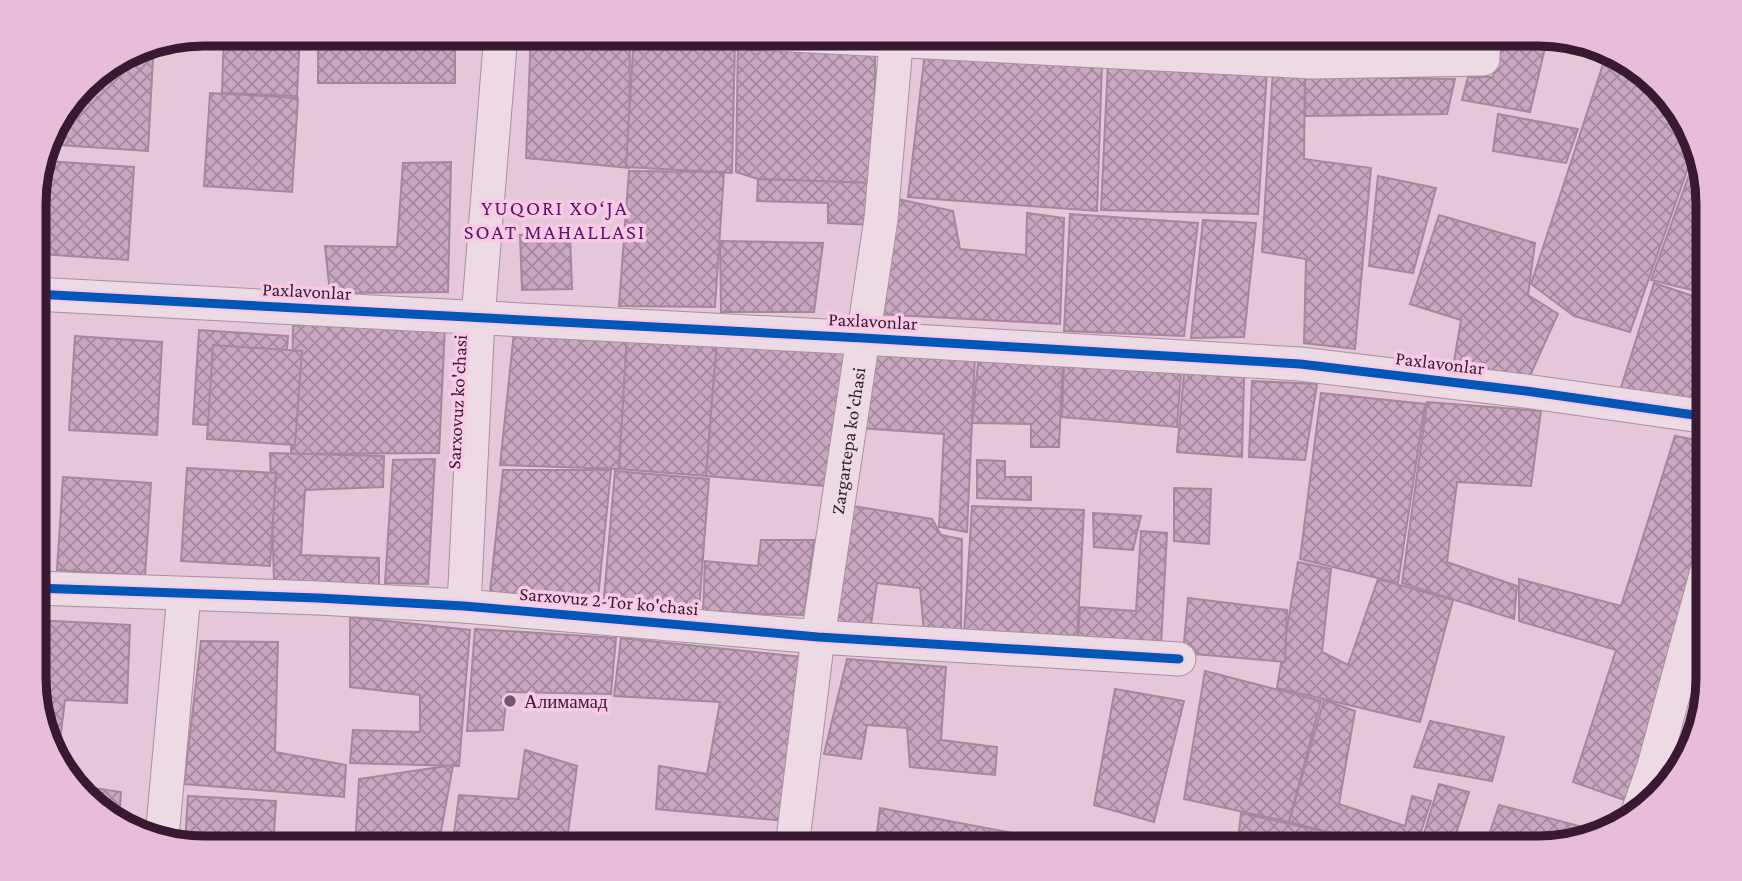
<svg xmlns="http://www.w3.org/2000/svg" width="1742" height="881" font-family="'Crimson Pro',serif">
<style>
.building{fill:url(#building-cross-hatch);stroke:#a4879d;stroke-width:2}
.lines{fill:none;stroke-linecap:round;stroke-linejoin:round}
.minor-casing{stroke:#a891a0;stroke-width:35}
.minor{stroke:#ecdae4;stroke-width:33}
.cycleway-casing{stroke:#f8cae6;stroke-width:13}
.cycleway{stroke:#0057b8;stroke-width:9}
.poi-dot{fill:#74576c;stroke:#f8cae6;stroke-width:2.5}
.labels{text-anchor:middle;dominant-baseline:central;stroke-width:7;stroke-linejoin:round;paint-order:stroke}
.street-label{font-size:19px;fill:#371a32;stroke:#f8cae6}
.poi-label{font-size:19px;fill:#371a32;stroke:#f8cae6;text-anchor:start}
.neighbourhood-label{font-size:21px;letter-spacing:2px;fill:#5f1567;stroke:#f8cae6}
.rim{fill:none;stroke:#371a32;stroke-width:9}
</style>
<defs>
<pattern id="building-cross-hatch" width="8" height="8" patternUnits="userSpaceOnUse" patternTransform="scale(1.75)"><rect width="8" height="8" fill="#c8a7c1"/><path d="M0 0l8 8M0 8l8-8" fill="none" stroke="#a3879d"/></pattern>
</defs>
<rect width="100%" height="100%" fill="#e4c7d8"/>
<g class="building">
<path d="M224,33H300L297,96L222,93Z"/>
<rect x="318" y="33" width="137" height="50"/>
<path d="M531,33L630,34L629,168L526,158Z"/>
<path d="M634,33L735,41L732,173L626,167Z"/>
<path d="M1087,33H1149V37L1087,36Z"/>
<path d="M1152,33H1324V41Z"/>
<path d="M1327,33H1473V46L1327,41Z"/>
<path d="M1500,33L1548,35L1530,112L1462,100L1468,77H1493Z"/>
<path d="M875,38V183L758,179L736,172L738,40Z"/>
<path d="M1608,49L1613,51L1680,109L1695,148L1630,332L1574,316L1531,284Z"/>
<path d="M925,52L1102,63L1097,211L908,197Z"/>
<path d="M123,56L153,58L148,151L59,145L61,115L91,76Z"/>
<path d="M1108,63L1267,70L1258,214L1101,210Z"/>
<path d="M1273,68L1305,76L1304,159L1371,168L1355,349L1304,343L1306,259L1262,252Z"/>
<path d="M1305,76L1455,79L1447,114L1305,116Z"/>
<path d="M210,93L298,98L292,192L204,186Z"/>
<path d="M1498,114L1578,129L1566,163L1493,151Z"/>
<path d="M1697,153L1707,182V217L1695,257L1708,262V294L1651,280Z"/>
<path d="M46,161L134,167L128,260L40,254Z"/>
<path d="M451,162L448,292L330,293L325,246L397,247L403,163Z"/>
<path d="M629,171L724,172L715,307L619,306Z"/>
<path d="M1378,176L1436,188L1413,273L1369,266Z"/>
<path d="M758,179L875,183L874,225L828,223V203L757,201Z"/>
<path d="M889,197L953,211L960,249L1026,255L1027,213L1064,218L1060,324L878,314Z"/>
<path d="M1070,214L1198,223L1184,336L1064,331Z"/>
<path d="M1439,215L1535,243L1528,295L1558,314L1527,382L1453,368L1461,320L1410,304Z"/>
<path d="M1203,220L1256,223L1244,337L1191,338Z"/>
<path d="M570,234L572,289L522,290L520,235Z"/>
<path d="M720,241L823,243L814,312H721Z"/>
<path d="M1654,283L1708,301V406L1619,394Z"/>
<path d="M319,320L445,326L439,453L291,454L293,326Z"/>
<path d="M199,330L288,336L281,430L193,424Z"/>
<path d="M514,332L627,338L619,469L500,465Z"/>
<path d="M75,336L162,342L157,435L69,430Z"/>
<path d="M627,338L717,342L706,476L619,469Z"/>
<path d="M717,341L853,345L837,487L706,476Z"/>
<path d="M213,345L302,351L295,445L207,439Z"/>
<path d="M864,348L975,356L967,532L939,527L944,434L859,428Z"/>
<path d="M979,353L1063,360L1059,447H1031V424L972,423Z"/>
<path d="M1064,363L1181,373L1177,427L1062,417Z"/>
<path d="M1184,373L1244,377L1242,457L1177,452Z"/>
<path d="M1252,381L1317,384L1305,460L1249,457Z"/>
<path d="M1321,393L1425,404L1398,583L1300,559Z"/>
<path d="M1427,402L1541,411L1531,486L1457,482L1447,562L1517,586L1514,619L1402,583Z"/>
<path d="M1675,436L1708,442V540L1685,624L1627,801L1573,782L1616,650L1519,621V579L1621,606Z"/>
<path d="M270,453L384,456L383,487L305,490L301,555L379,558V586L274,580Z"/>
<path d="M435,459L428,584L385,583L393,460Z"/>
<path d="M977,460L1005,461V477H1031V500L977,498Z"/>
<path d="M187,468L276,473L270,566L181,561Z"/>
<path d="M503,470H611L598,598L489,601Z"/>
<path d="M615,471L709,479L699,609H603Z"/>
<path d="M34,473H40L34,563Z"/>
<path d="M63,477L151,483L145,576L57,570Z"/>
<path d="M1174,488L1211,489L1209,544L1174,541Z"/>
<path d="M841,504L932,519L941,535L962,539L961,633L924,632L920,588L877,583L870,631L825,628Z"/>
<path d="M972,506L1084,510L1077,641L964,634Z"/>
<path d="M1093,513L1141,516L1133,550L1094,547Z"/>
<path d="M1141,531L1167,533L1161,646L1078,641L1080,607L1136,611Z"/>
<path d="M761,540H814L804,615L703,612L705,561L758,566Z"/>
<path d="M1298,562L1331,569L1322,652L1348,665L1378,579L1453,600L1420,722L1277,688Z"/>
<path d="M1188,598L1287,610L1285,662L1183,653Z"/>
<path d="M350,617L470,630L459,766L350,763L353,730L420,732V695L350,687Z"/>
<path d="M35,620L130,625L127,703L65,700L58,756L35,700Z"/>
<path d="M475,629L616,638L611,694L507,692L503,730L467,731Z"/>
<path d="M621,638L802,657L785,821L656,809L659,766L707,774L720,702L614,696Z"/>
<path d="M201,641L278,642L275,752L346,765L344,797L184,784Z"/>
<path d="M1709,658V678L1706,690L1700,688Z"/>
<path d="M847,659L946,667L941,740L997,747L995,775L910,767L907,728L867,725L861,759L824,754Z"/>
<path d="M1205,671L1321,701L1289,822L1184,799Z"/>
<path d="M1115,689L1184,701L1154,822L1094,805Z"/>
<path d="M1324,700L1355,711L1339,804L1405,826L1412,796L1431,801L1416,847H1387L1289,822Z"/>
<path d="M1430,721L1504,737L1492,781L1414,767Z"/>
<path d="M525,750L577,766L566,848H452L459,795L518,799Z"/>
<path d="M453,765L438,848H355L359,779Z"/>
<path d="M1439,784L1469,792L1456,834L1478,843L1477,847H1420Z"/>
<path d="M74,785L121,792L119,822Z"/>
<path d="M188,796L276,801L273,848H204L185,843Z"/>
<path d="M1499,805L1598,831L1549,847H1485Z"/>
<path d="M880,808L1092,848H875Z"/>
<path d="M1241,813L1340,835L1337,847H1256L1238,840Z"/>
</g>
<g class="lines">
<defs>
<g id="minor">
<path d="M753,33L1312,62L1483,59L1484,33"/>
<path d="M34,294L863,338L1300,364L1526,391L1708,417"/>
<path d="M35,588L318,598L464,606L818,637L1179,659"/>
<path d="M464,606L478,318L501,33"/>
<path d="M1637,815L1654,766L1708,567"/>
<path d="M162,838L184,594"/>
<path id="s1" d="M792,848L818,637L881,219L897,33"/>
</g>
</defs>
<use href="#minor" class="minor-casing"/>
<use href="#minor" class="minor"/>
<defs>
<g id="cycleway">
<path d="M34,294L863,338L1300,364L1526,391L1708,417"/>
<path d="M35,588L318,598L464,606L818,637L1179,659"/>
</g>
</defs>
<use href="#cycleway" class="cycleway-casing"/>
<use href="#cycleway" class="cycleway"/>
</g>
<circle class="poi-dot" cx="510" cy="701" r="7"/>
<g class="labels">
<g class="street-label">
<text transform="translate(307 291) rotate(3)">Paxlavonlar</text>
<text transform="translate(873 321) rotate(3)">Paxlavonlar</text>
<text transform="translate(1440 363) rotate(7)">Paxlavonlar</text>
<text transform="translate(457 402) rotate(-87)">Sarxovuz ko'chasi</text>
<text stroke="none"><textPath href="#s1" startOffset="411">Zargartepa ko'chasi</textPath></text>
<text transform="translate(609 601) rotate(5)">Sarxovuz 2-Tor ko'chasi</text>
</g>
<g class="poi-label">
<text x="524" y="701">Алимамад</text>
</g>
<g class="neighbourhood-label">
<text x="555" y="208">YUQORI XO‘JA<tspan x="555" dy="24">SOAT MAHALLASI</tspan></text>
</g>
</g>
<path d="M0 0H1742V881H0ZM204 46H1538A158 158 0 0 1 1696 204V678A158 158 0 0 1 1538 836H204A158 158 0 0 1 46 678V204A158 158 0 0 1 204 46Z" fill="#e9bcd8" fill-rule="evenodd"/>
<path class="rim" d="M204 46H1538A158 158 0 0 1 1696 204V678A158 158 0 0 1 1538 836H204A158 158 0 0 1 46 678V204A158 158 0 0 1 204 46Z"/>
</svg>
